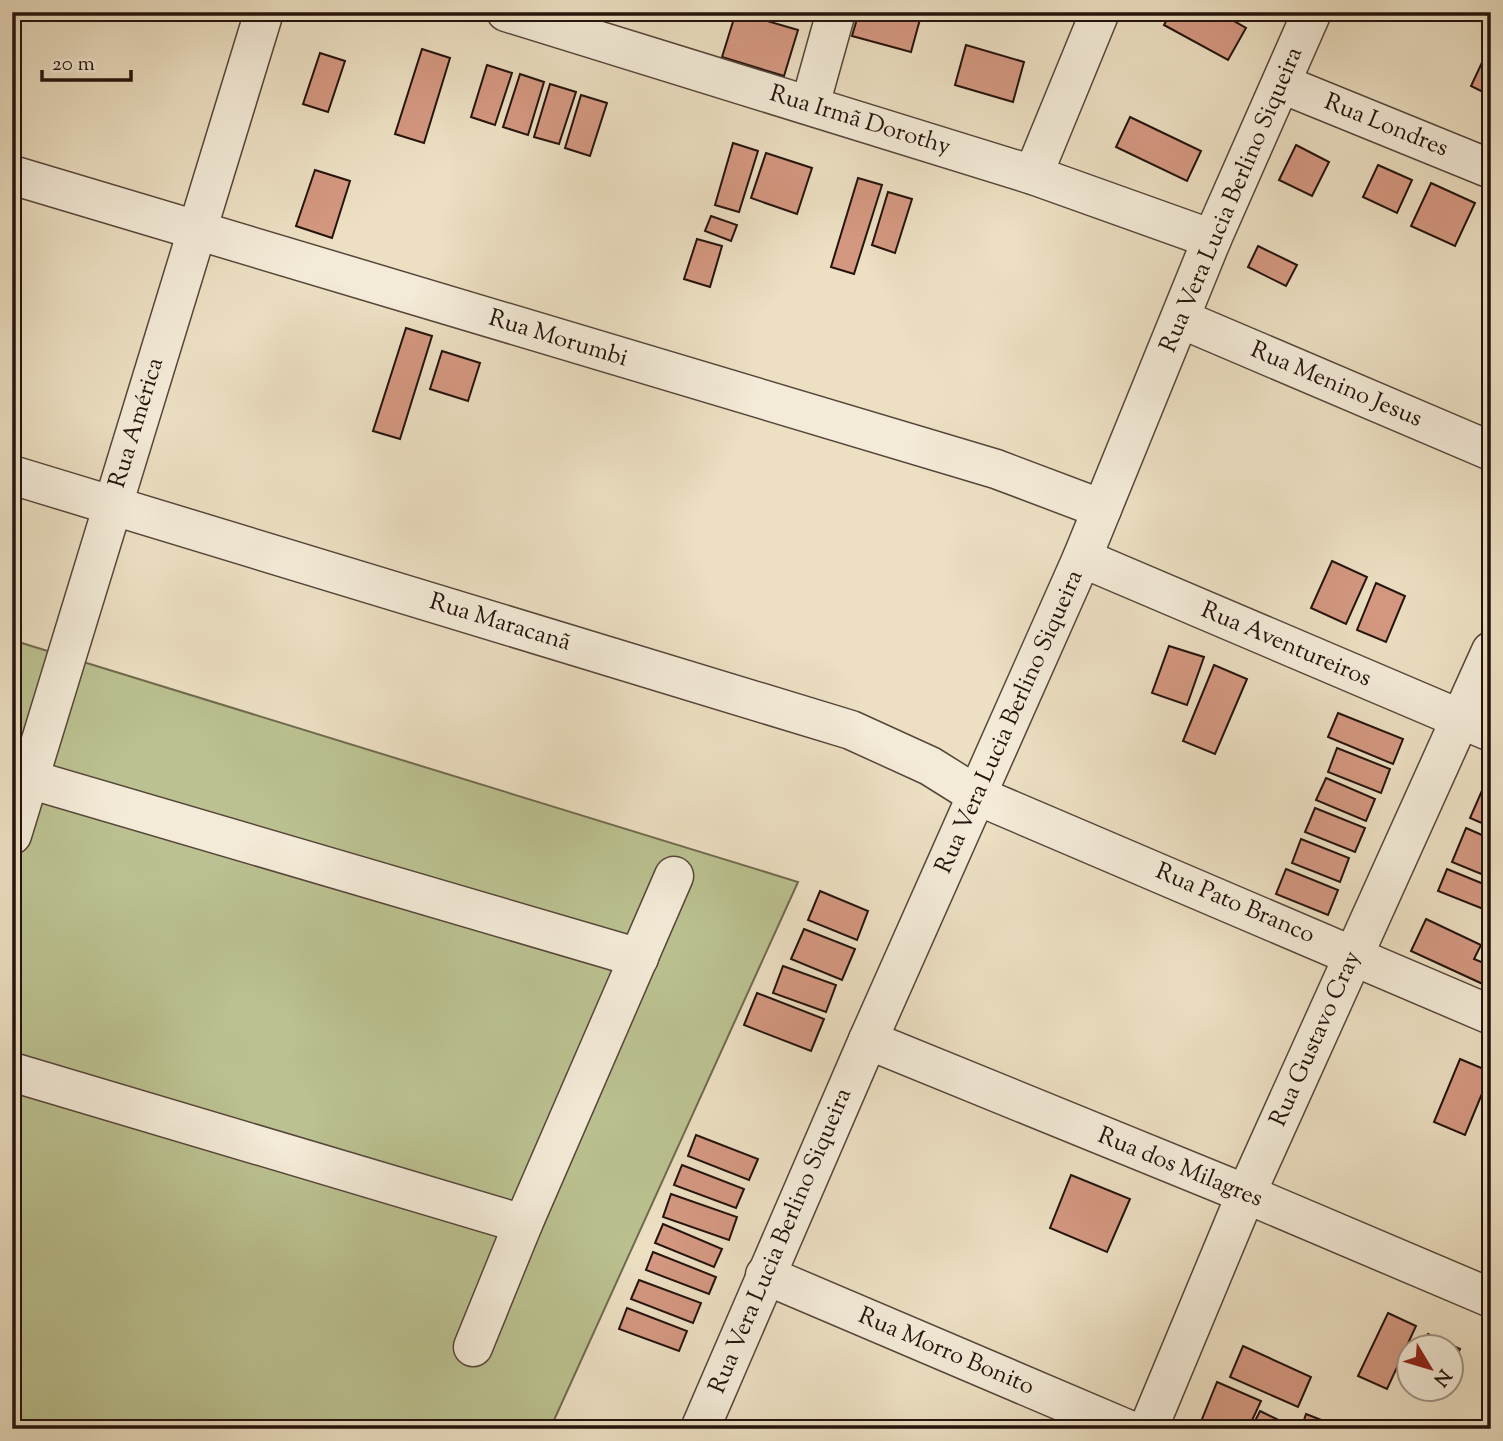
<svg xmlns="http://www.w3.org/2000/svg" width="1503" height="1441" font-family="'Sorts Mill Goudy',serif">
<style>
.green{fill:#bbc190;stroke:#706a4e;stroke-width:2}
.building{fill:#d49881;stroke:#24130d;stroke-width:2}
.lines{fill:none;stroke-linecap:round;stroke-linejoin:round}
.minor-casing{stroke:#56463a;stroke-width:41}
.minor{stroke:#f3ead7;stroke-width:38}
.labels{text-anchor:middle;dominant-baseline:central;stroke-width:5;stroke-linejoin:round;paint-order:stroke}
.street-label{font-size:24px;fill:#24130d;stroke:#f3ead7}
</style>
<rect width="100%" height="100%" fill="#ecdfc2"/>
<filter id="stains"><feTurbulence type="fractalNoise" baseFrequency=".00286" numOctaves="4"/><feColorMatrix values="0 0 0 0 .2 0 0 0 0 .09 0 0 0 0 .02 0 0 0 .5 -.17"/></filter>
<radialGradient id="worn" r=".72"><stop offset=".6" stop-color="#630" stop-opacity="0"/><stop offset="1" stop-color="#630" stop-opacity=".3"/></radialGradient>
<path class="green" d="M12,640L798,882L550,1429H12Z"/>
<g class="building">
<path d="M736,12L798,30L784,76L722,57Z"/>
<path d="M859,12H922L911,52L852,36Z"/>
<path d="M1171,12H1218L1246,28L1228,60L1164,25Z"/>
<path d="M966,45L1024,62L1013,102L955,85Z"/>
<path d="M422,49L450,58L424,143L395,134Z"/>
<path d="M320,53L345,61L328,112L303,104Z"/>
<path d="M1486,54L1491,57V96L1471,86Z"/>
<path d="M487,65L512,73L495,125L471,117Z"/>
<path d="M520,74L544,82L528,135L503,127Z"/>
<path d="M550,84L576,92L559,144L534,137Z"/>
<path d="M581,95L607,103L590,156L565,148Z"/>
<path d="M1130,117L1201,151L1187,181L1116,147Z"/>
<path d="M733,143L758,151L739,212L715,205Z"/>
<path d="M1296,145L1329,162L1312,196L1279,180Z"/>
<path d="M766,153L812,168L797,214L751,198Z"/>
<path d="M1378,165L1412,180L1397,213L1363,197Z"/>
<path d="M315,170L350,181L332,238L296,226Z"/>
<path d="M858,178L882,185L854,274L831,267Z"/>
<path d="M1431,183L1475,203L1455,246L1411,226Z"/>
<path d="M888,192L912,199L895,253L872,245Z"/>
<path d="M711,216L737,225L731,241L705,231Z"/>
<path d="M697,239L722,246L710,287L684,279Z"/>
<path d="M1258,246L1297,265L1286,286L1248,267Z"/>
<path d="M406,328L432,336L400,439L373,431Z"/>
<path d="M442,351L480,363L468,401L430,389Z"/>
<path d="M1332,561L1367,577L1346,624L1311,608Z"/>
<path d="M1376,583L1405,596L1386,642L1357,630Z"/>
<path d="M1169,646L1204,657L1187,705L1152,693Z"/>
<path d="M1214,665L1247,679L1215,754L1183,741Z"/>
<path d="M1338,713L1403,739L1393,764L1328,737Z"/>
<path d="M1337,748L1390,769L1381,793L1328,772Z"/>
<path d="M1326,778L1375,799L1366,821L1316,800Z"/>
<path d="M1487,779L1491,781V827L1470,818Z"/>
<path d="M1315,808L1365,828L1355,852L1305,832Z"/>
<path d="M1466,828L1491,839V878L1452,862Z"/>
<path d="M1301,839L1349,858L1340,882L1292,863Z"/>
<path d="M1286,869L1338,890L1328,915L1276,894Z"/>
<path d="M1447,869L1491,887V912L1438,891Z"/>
<path d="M820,891L868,911L857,940L808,920Z"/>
<path d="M1426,919L1481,945L1474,959L1491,966L1485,985L1411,951Z"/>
<path d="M804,929L855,949L842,980L791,959Z"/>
<path d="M783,966L836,985L826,1012L773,993Z"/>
<path d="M757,993L824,1019L811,1051L744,1025Z"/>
<path d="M1460,1059L1491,1072L1465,1135L1434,1122Z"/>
<path d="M696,1135L758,1159L749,1180L688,1156Z"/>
<path d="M682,1165L744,1189L736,1208L674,1185Z"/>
<path d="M1071,1175L1130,1199L1107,1252L1050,1228Z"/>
<path d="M671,1194L737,1217L729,1240L663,1217Z"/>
<path d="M663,1224L722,1249L714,1267L655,1243Z"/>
<path d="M653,1252L716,1277L709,1294L646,1270Z"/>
<path d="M639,1280L701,1303L693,1323L631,1299Z"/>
<path d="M627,1308L687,1331L679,1351L619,1329Z"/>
<path d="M1388,1313L1416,1326L1387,1389L1358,1376Z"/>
<path d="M1428,1334L1460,1349L1450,1368V1346H1422Z"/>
<path d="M1243,1346L1311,1377L1298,1407L1230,1377Z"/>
<path d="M1217,1382L1261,1401L1248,1429H1198Z"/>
<path d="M1260,1411L1293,1427V1429H1251Z"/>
<path d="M1306,1414L1337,1426L1336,1429H1301Z"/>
</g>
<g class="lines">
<defs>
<g id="minor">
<path d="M506,12L1033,175L1212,239"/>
<path d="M1282,84L1491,169"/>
<path d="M810,105L836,12"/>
<path d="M12,175L996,469L1102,509"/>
<path d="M1033,175L1100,12"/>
<path d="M1181,319L1491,451"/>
<path d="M12,475L851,730L930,766L978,796L1491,1015"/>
<path d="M1082,558L1491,732"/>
<path d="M12,774L639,958"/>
<path d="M12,835L264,12"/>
<path d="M868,1040L1246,1194L1491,1298"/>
<path d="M12,1072L523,1224"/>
<path d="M765,1275L1127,1429"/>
<path d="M473,1347L523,1224L674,876"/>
<path d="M700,1429L868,1040L1082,558L1212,239L1312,12"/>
<path d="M1148,1429L1246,1194L1491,651"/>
</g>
</defs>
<use href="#minor" class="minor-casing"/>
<use href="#minor" class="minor"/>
</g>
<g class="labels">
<g class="street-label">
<text transform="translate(860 121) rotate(17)">Rua Irmã Dorothy</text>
<text transform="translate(1386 126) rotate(22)">Rua Londres</text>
<text transform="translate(1232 200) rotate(-67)">Rua Vera Lucia Berlino Siqueira</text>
<text transform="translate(558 339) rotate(17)">Rua Morumbi</text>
<text transform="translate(1336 385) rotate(23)">Rua Menino Jesus</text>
<text transform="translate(137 423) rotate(-73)">Rua América</text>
<text transform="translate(500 623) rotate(17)">Rua Maracanã</text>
<text transform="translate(1286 645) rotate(23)">Rua Aventureiros</text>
<text transform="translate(1010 722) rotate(-66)">Rua Vera Lucia Berlino Siqueira</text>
<text transform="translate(1235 904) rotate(23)">Rua Pato Branco</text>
<text transform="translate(1316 1039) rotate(-66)">Rua Gustavo Cray</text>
<text transform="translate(1180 1168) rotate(22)">Rua dos Milagres</text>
<text transform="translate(781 1241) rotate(-67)">Rua Vera Lucia Berlino Siqueira</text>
<text transform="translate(946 1352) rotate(23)">Rua Morro Bonito</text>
</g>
</g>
<rect width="1503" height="1441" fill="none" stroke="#ecdfc2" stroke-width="42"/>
<rect x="14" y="14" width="1475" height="1413" fill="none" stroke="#24130d" stroke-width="3.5"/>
<rect x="21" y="21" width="1461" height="1399" fill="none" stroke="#24130d" stroke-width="2"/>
<g transform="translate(1430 1368) rotate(128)"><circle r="33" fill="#f3ead7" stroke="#a09486" stroke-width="2"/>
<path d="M0-5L12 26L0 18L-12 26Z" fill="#8f2418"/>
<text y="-10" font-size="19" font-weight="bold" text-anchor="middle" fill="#24130d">N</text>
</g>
<path d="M42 70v10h89v-10" fill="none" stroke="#24130d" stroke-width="3.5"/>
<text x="52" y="70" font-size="21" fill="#24130d" stroke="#f3ead7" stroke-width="5" paint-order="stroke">20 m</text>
<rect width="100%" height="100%" filter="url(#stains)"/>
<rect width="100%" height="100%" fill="url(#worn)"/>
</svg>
